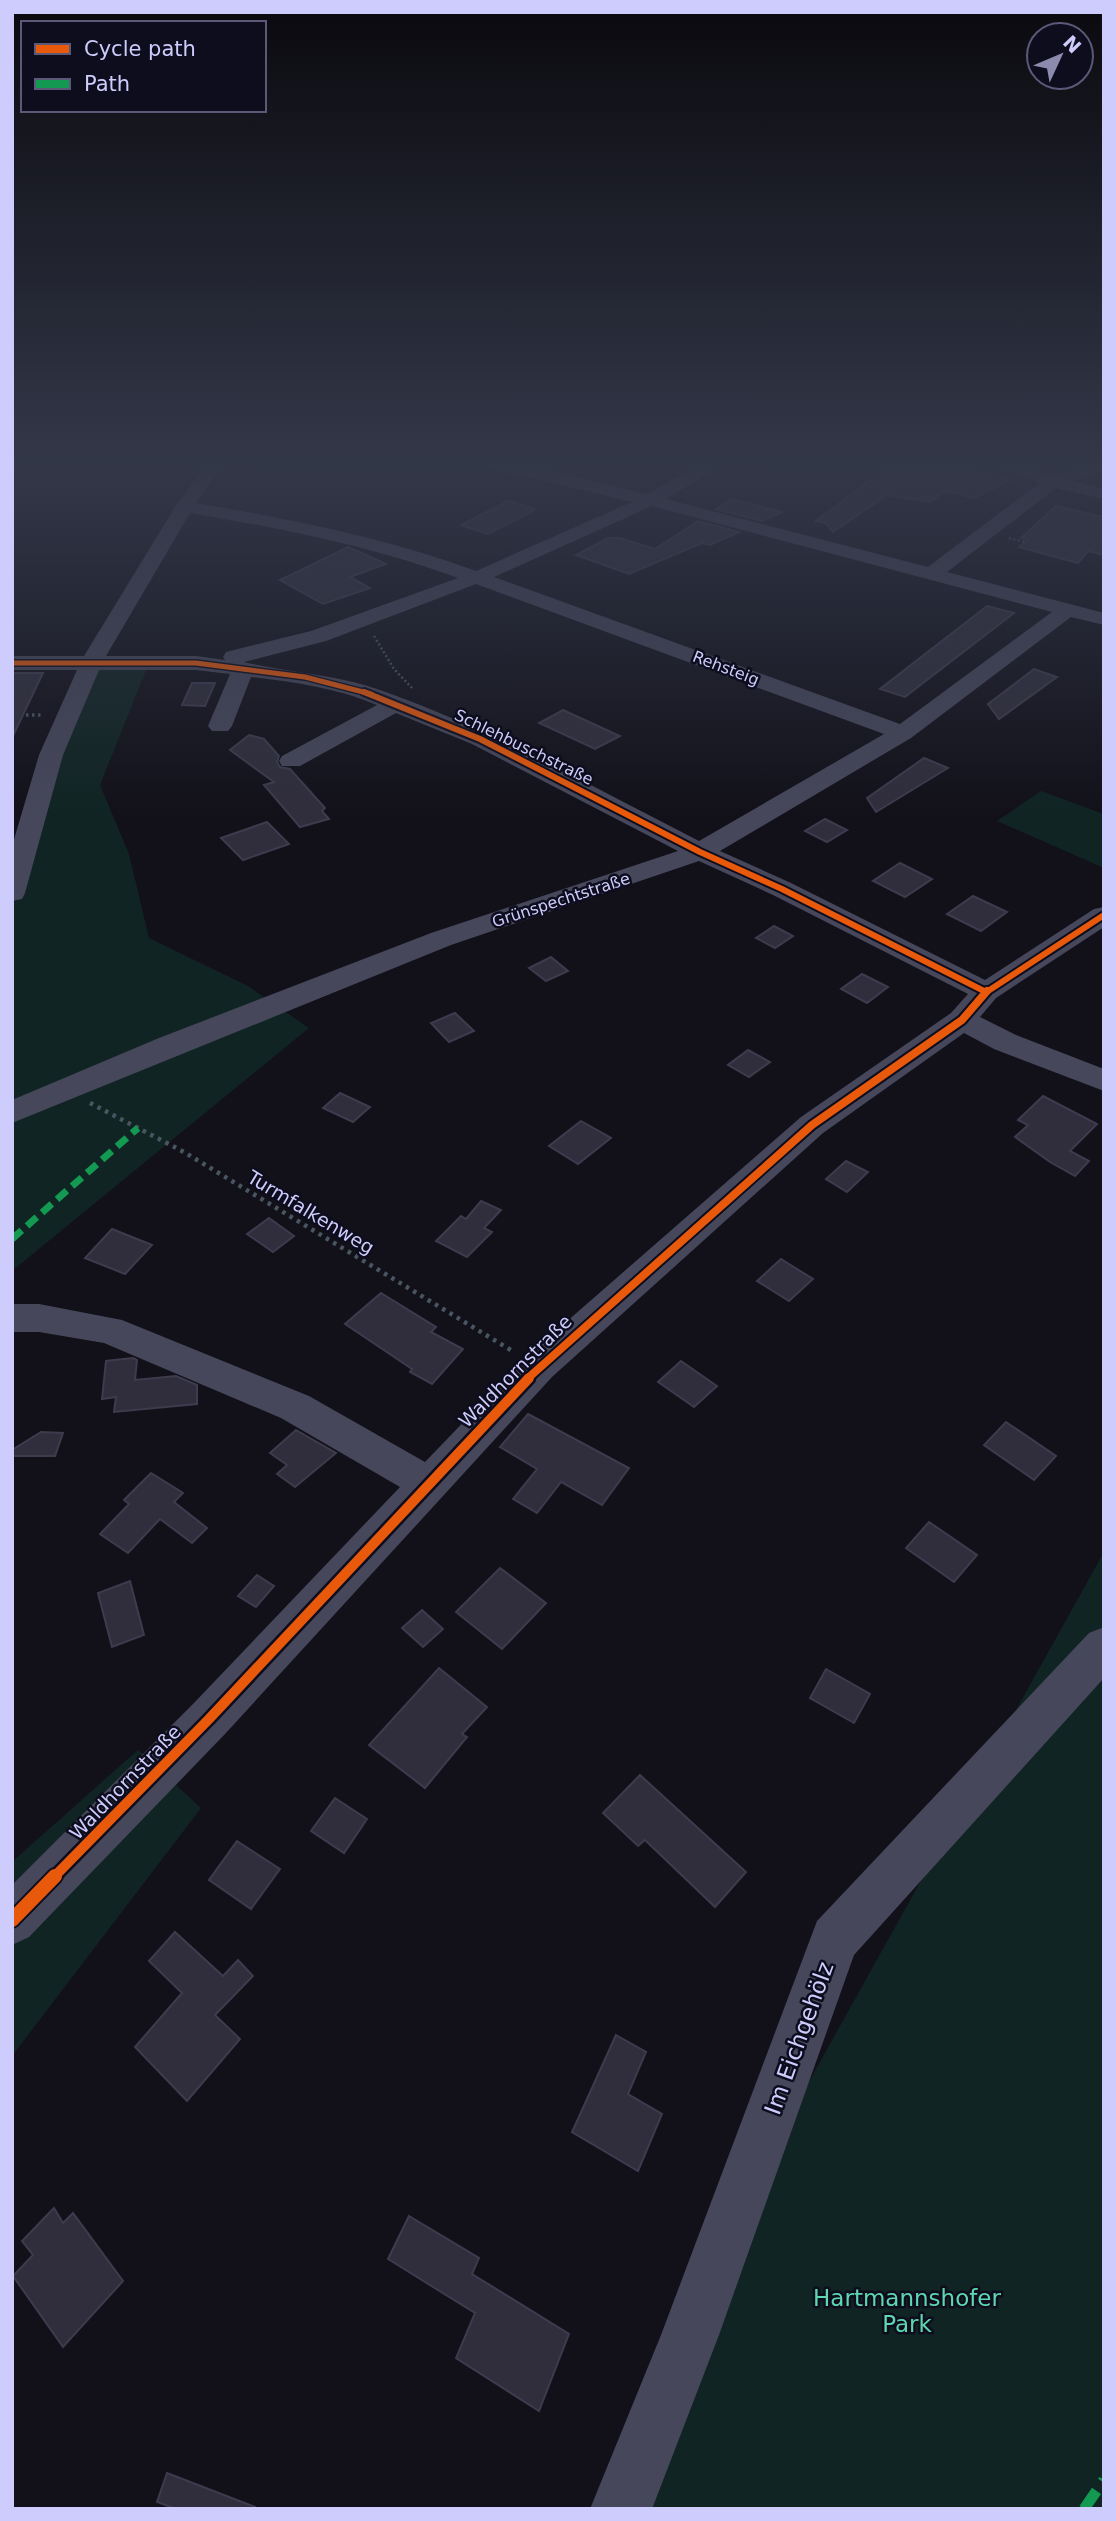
<svg xmlns="http://www.w3.org/2000/svg" width="1116" height="2521" font-family="'DejaVu Sans',sans-serif">
<style>
.green{fill:#102423}
.building{fill:#302e3c;stroke:#3d3b4d;stroke-width:2}
.lines{fill:none;stroke-linecap:round;stroke-linejoin:round}
.path-far2{stroke:#485661;stroke-width:2.5;stroke-dasharray:2 2.5;stroke-linecap:butt}
.path-far1{stroke:#485661;stroke-width:3.5;stroke-dasharray:2.5 3.5;stroke-linecap:butt}
.path{stroke:#485661;stroke-width:4.5;stroke-dasharray:3.5 5;stroke-linecap:butt}
.minor{fill:#46475a;fill-rule:evenodd}
.quiet-far1{stroke:#139951;stroke-width:7;stroke-dasharray:13 7;stroke-linecap:butt}
.quiet{stroke:#139951;stroke-width:11;stroke-dasharray:22 11;stroke-linecap:butt}
.cycleway-far4-casing{stroke:#0e0d1e;stroke-width:8}
.cycleway-far3-casing{stroke:#0e0d1e;stroke-width:10}
.cycleway-far2-casing{stroke:#0e0d1e;stroke-width:12}
.cycleway-far1-casing{stroke:#0e0d1e;stroke-width:15}
.cycleway-casing{stroke:#0e0d1e;stroke-width:18}
.cycleway-far4{stroke:#e8590c;stroke-width:5}
.cycleway-far3{stroke:#e8590c;stroke-width:6}
.cycleway-far2{stroke:#e8590c;stroke-width:8}
.cycleway-far1{stroke:#e8590c;stroke-width:10}
.cycleway{stroke:#e8590c;stroke-width:14}
.labels{text-anchor:middle;dominant-baseline:central;stroke-width:5;stroke-linejoin:round;paint-order:stroke}
.far-street-label{font-size:16px;fill:#ceccfc;stroke:#0e0d1e}
.street-label{font-size:19px;fill:#ceccfc;stroke:#0e0d1e}
.near-street-label{font-size:23px;fill:#ceccfc;stroke:#0e0d1e}
.near-park-label{font-size:23px;fill:#5dd7af;stroke:#0e0d1e}
</style>
<rect width="100%" height="100%" fill="#12111a"/>
<g class="green">
<path d="M91,663H149L100,785L129,854L149,938L248,986L309,1028L12,1271V893Z"/>
<path d="M1041,791L1104,814V868L997,821Z"/>
<path d="M1104,1552V2509H608L679,2315Z"/>
<path d="M138,1750L201,1808L12,2056V1862Z"/>
</g>
<g class="building">
<path d="M896,461H941L1010,480L975,498L944,491L931,502L887,495L833,532L826,523L816,521Z"/>
<path d="M732,499L782,512L762,521L716,509Z"/>
<path d="M508,501L536,509L488,534L461,525Z"/>
<path d="M1056,506L1104,517V555L1088,551L1078,563L1019,547L1028,540L1021,538Z"/>
<path d="M698,521L739,532L710,545L702,543L629,574L576,555L608,538H620L655,549Z"/>
<path d="M348,547L386,564L350,577L370,588L323,604L280,580Z"/>
<path d="M987,606L1014,613L905,697L880,689Z"/>
<path d="M1034,669L1057,677L999,719L988,704Z"/>
<path d="M12,673H43L12,738Z"/>
<path d="M192,683H215L205,706L182,705Z"/>
<path d="M563,710L620,736L595,749L539,723Z"/>
<path d="M249,735L264,739L279,756L277,762L280,767L290,769L325,808L322,811L329,819L300,827L264,785L274,782L230,750Z"/>
<path d="M924,758L948,768L876,812L867,798Z"/>
<path d="M825,819L847,830L827,842L805,831Z"/>
<path d="M267,822L289,844L243,860L221,838Z"/>
<path d="M900,863L932,879L905,897L873,881Z"/>
<path d="M973,896L1007,912L981,931L947,914Z"/>
<path d="M774,926L793,936L775,948L756,938Z"/>
<path d="M551,957L568,971L546,981L529,968Z"/>
<path d="M862,974L888,987L867,1003L841,989Z"/>
<path d="M455,1013L474,1031L449,1042L431,1023Z"/>
<path d="M748,1050L770,1062L749,1077L728,1065Z"/>
<path d="M340,1093L370,1107L353,1122L323,1108Z"/>
<path d="M1043,1096L1097,1124L1070,1151L1089,1161L1075,1176L1050,1162L1015,1137L1028,1125L1018,1120Z"/>
<path d="M581,1121L611,1138L578,1164L549,1146Z"/>
<path d="M846,1161L868,1172L847,1192L826,1179Z"/>
<path d="M481,1201L501,1210L484,1228L492,1232L467,1257L436,1241L461,1216L466,1219Z"/>
<path d="M269,1218L294,1236L273,1252L247,1234Z"/>
<path d="M112,1229L152,1245L125,1274L85,1258Z"/>
<path d="M781,1259L813,1279L789,1301L757,1281Z"/>
<path d="M381,1293L436,1327L431,1332L463,1349L432,1384L410,1372L412,1369L345,1324Z"/>
<path d="M133,1358L137,1360L135,1380L176,1376L197,1385V1404L114,1412L116,1397L102,1399L106,1361Z"/>
<path d="M681,1361L717,1386L694,1407L658,1382Z"/>
<path d="M528,1414L629,1468L602,1505L561,1482L537,1513L513,1499L537,1469L500,1447Z"/>
<path d="M1006,1422L1056,1456L1034,1480L984,1445Z"/>
<path d="M296,1430L336,1453L295,1487L277,1474L287,1465L270,1453Z"/>
<path d="M41,1432L63,1433L55,1456H12V1450Z"/>
<path d="M151,1473L183,1493L174,1502L207,1528L192,1543L160,1519L128,1553L100,1534L129,1504L124,1500Z"/>
<path d="M929,1522L977,1555L954,1582L906,1548Z"/>
<path d="M500,1568L546,1603L502,1649L456,1612Z"/>
<path d="M257,1575L274,1586L256,1607L238,1596Z"/>
<path d="M130,1581L144,1635L112,1647L98,1593Z"/>
<path d="M422,1610L443,1629L423,1647L402,1628Z"/>
<path d="M439,1668L487,1707L462,1734L467,1737L425,1788L369,1745Z"/>
<path d="M826,1669L870,1694L854,1723L810,1698Z"/>
<path d="M640,1775L746,1872L715,1907L645,1840L638,1846L603,1813Z"/>
<path d="M335,1798L367,1819L344,1853L311,1831Z"/>
<path d="M237,1841L280,1869L251,1909L209,1880Z"/>
<path d="M175,1932L223,1976L238,1960L253,1976L215,2015L240,2039L187,2101L135,2047L182,1993L149,1961Z"/>
<path d="M616,2035L646,2052L628,2094L662,2114L638,2171L572,2132Z"/>
<path d="M54,2208L63,2223L73,2213L123,2281L63,2347L13,2276L33,2255L22,2241Z"/>
<path d="M409,2216L479,2258L472,2274L569,2334L539,2411L456,2358L475,2313L388,2259Z"/>
<path d="M167,2473L255,2507V2509H176L157,2502Z"/>
</g>
<g class="lines">
<g class="path-far2">
<path d="M1009,538L1025,542"/>
<path d="M374,636L394,669L412,688"/>
</g>
<path class="path-far1" d="M26,715H44"/>
<path class="path" d="M90,1103L184,1152L514,1352"/>
<g class="minor">
<path d="M208,461H225L196,503C290,519 386,538 476,571L632,502L479,465L477,461H509L647,494L707,461H728L666,499L928,567L1039,483L982,461H1008L1053,476L1095,461H1104V470L1072,481L1104,488V499L1056,488L947,572L1104,613V625L1071,617L911,738L720,851L791,883L985,980L1094,909L1104,907V927L996,998L980,1017L1016,1035L1104,1069V1091L994,1049L964,1033L823,1133L552,1377L225,1734L29,1937L12,1945V1885L193,1704L400,1487L281,1418L104,1343L39,1332H12V1304H39L122,1320L309,1396L425,1462L526,1357L801,1117L951,1013L968,994L773,895L699,861L451,945L12,1123V1100L159,1038L431,933L678,851L472,744L396,713L300,766H282L279,761L282,756L377,705C337,688 293,682 251,677L232,726L228,731H212L208,726L230,674L196,670H99L63,755L25,893L22,899L12,901V846L39,755L77,670H12V656H84L175,507ZM652,506L1052,612L900,724L494,577ZM190,513C280,528 372,546 458,578L311,631L226,652L223,657L225,660L196,656H106ZM476,584L884,734L699,841C595,788 491,729 380,690C336,674 289,673 244,662L326,641Z"/>
<path d="M1104,1627V1678L854,1955L719,2335L652,2509H590L661,2335L817,1921L1089,1633Z"/>
</g>
<path class="quiet-far1" d="M12,1239L138,1128"/>
<path class="quiet" d="M1084,2509L1104,2480"/>
<defs>
<path id="cycleway-far4" d="M12,663H196L305,677L371,694"/>
<g id="cycleway-far3">
<path d="M364,692L480,739L700,852L782,889L986,992"/>
<path d="M985,993L1104,915"/>
</g>
<path id="cycleway-far2" d="M527,1379L812,1125L962,1020L987,991"/>
<path id="cycleway-far1" d="M53,1878L209,1719L529,1378"/>
<path id="cycleway" d="M12,1920L55,1876"/>
</defs>
<use href="#cycleway-far4" class="cycleway-far4-casing"/>
<use href="#cycleway-far3" class="cycleway-far3-casing"/>
<use href="#cycleway-far2" class="cycleway-far2-casing"/>
<use href="#cycleway-far1" class="cycleway-far1-casing"/>
<use href="#cycleway" class="cycleway-casing"/>
<use href="#cycleway-far4" class="cycleway-far4"/>
<use href="#cycleway-far3" class="cycleway-far3"/>
<use href="#cycleway-far2" class="cycleway-far2"/>
<use href="#cycleway-far1" class="cycleway-far1"/>
<use href="#cycleway" class="cycleway"/>
</g>
<linearGradient id="sky" x2="0" y2="1"><stop stop-color="#0a090e"/><stop offset="0.57" stop-color="#333849"/><stop offset="1" stop-color="#333849" stop-opacity="0"/></linearGradient>
<rect width="1116" height="814" fill="url(#sky)"/>
<g class="labels">
<g class="far-street-label">
<text transform="translate(726 668) rotate(21)">Rehsteig</text>
<text transform="translate(524 747) rotate(26)">Schlehbuschstraße</text>
<text transform="translate(561 900) rotate(-18)">Grünspechtstraße</text>
</g>
<g class="street-label">
<text transform="translate(311 1212) rotate(31)">Turmfalkenweg</text>
<text transform="translate(515 1371) rotate(-45)">Waldhornstraße</text>
<text transform="translate(125 1782) rotate(-46)">Waldhornstraße</text>
</g>
<g class="near-street-label">
<text transform="translate(799 2038) rotate(-70)">Im Eichgehölz</text>
</g>
<g class="near-park-label">
<text x="907" y="2298">Hartmannshofer<tspan x="907" dy="26">Park</tspan></text>
</g>
</g>
<rect width="1116" height="2521" fill="none" stroke="#ceccfc" stroke-width="28"/>
<rect x="21" y="21" width="245" height="91" fill="#0e0d1e" stroke="#5b5977" stroke-width="2"/>
<rect x="35" y="44" width="35" height="10" fill="#e8590c" stroke="#5b5977" stroke-width="2"/>
<text x="84" y="56" font-size="21" fill="#ceccfc">Cycle path</text>
<rect x="35" y="79" width="35" height="10" fill="#139951" stroke="#5b5977" stroke-width="2"/>
<text x="84" y="91" font-size="21" fill="#ceccfc">Path</text>
<g transform="translate(1060 56) rotate(46)"><circle r="33" fill="#0e0d1e" stroke="#5b5977" stroke-width="2"/>
<path d="M0-5L12 26L0 18L-12 26Z" fill="#8c8bad"/>
<text y="-10" font-size="19" font-weight="bold" text-anchor="middle" fill="#ceccfc">N</text>
</g>
</svg>
